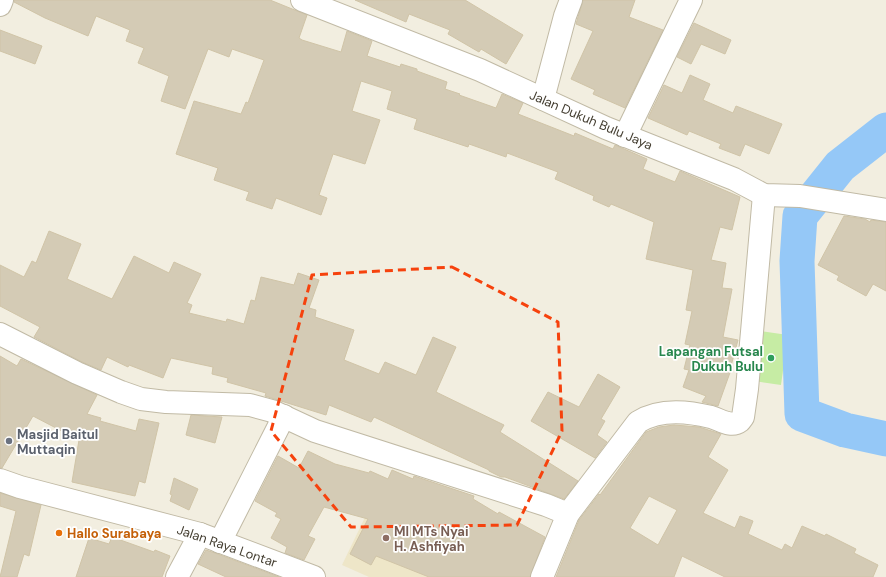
<svg xmlns="http://www.w3.org/2000/svg" width="886" height="577" font-family="'DM Sans',sans-serif">
<style>
.education{fill:#eee6c8}
.green{fill:#c6eca4}
.lines{fill:none;stroke-linecap:round;stroke-linejoin:round}
.river{stroke:#95c8f7;stroke-width:35}
.building{fill:#d4cbb5;stroke:#d0c4a7;fill-rule:evenodd}
.minor-casing{stroke:#c1baa5;stroke-width:24}
.minor{stroke:#fff;stroke-width:22}
.marked{fill:none;stroke:#f6420d;stroke-width:3;stroke-dasharray:8 5;stroke-linejoin:round}
.leisure-dot{fill:#2e9e5b;stroke:#fff;stroke-width:1.5}
.worship-dot{fill:#6b7280;stroke:#fff;stroke-width:1.5}
.food-dot{fill:#e8710a;stroke:#fff;stroke-width:1.5}
.education-dot{fill:#8d6e63;stroke:#fff;stroke-width:1.5}
.labels{text-anchor:middle;dominant-baseline:central;stroke-width:3.5;stroke-linejoin:round;paint-order:stroke}
.street-label{font-size:13px;fill:#443e31;stroke:#fff}
.leisure-label{font-size:13px;font-weight:bold;fill:#27864d;stroke:#fff;text-anchor:end}
.worship-label{font-size:13px;font-weight:bold;fill:#5b616d;stroke:#fff;text-anchor:start}
.education-label{font-size:13px;font-weight:bold;fill:#785e54;stroke:#fff;text-anchor:start}
.food-label{font-size:13px;font-weight:bold;fill:#c56008;stroke:#fff;text-anchor:start}
</style>
<rect width="100%" height="100%" fill="#f2eee0"/>
<path class="education" d="M368,511L464,577H369L342,565Z"/>
<path class="green" d="M760,331L788,335L781,385L754,381Z"/>
<g class="lines">
<path class="river" d="M886,130L840,166L800,216L797,261L802,414L845,430L886,439"/>
</g>
<g class="building">
<path d="M14,0H270L307,15L299,38L302,40L341,52L347,31L372,41L367,56L400,67L401,64L417,69V71L447,82L445,89L460,94L459,95L496,108L502,94L523,103L518,114L574,136L575,133L613,149L615,145L647,159L643,169L675,182L680,171L740,197L732,230L720,227L711,260L726,263L722,288L732,289L723,337L738,340L731,366L732,367L718,406L702,402L706,396L683,387L689,370L684,369L690,345L685,344L692,311L686,310L693,270L646,259L654,222L611,204L609,207L593,200L594,196L555,179L558,172L507,153L506,157L469,144L468,147L414,129L417,119L387,109L392,91L361,81L352,111L380,120L365,164L333,154L319,195L327,198L321,215L276,198L272,209L246,200L249,192L214,180L218,168L176,154L194,101L241,114L246,102L248,103L264,60L232,49L229,57L208,49L185,109L161,101L169,76L138,63L144,48L126,41L130,30L96,16L88,36L45,18L14,2Z"/>
<path d="M355,0H465L523,35L506,64L481,49L479,52L448,34L450,30L409,14L406,22Z"/>
<path d="M583,0H635L629,17L663,30L625,108L593,94L595,90L571,79L593,31L576,24Z"/>
<path d="M694,23L731,40L725,54L701,44L691,64L677,57Z"/>
<path d="M0,30L42,46L35,64L0,51Z"/>
<path d="M690,75L710,84L703,100L733,113L736,106L782,124L769,154L745,144L740,156L719,148L721,144L689,131L687,135L648,118L664,85L682,93Z"/>
<path d="M844,216L865,219L870,222L871,220L886,222V291L873,284L866,296L837,280L839,276L818,265Z"/>
<path d="M49,231L81,244L67,279L112,299L134,256L169,273L174,262L201,274L187,303L192,305L189,313L226,322L227,319L244,324L251,300L255,301L261,277L294,285L298,273L319,280L309,308L316,310L315,317L354,330L344,360L379,374L385,362L416,375L433,337L456,347L436,392L504,425L500,432L578,481L564,499L505,477H501L489,471V470L374,417L371,422L329,405L326,415L265,396L266,393L227,382L228,378L212,374L213,367L171,358L163,378L129,365L128,367L107,357L101,370L82,362L34,337L40,327L0,306V265L24,277L32,261L36,263Z"/>
<path d="M0,356L17,366L21,359L97,395L87,414L101,418L100,421L136,431L139,419L159,423L145,483L139,481L135,496L72,482L79,440L33,416L2,468H0Z"/>
<path d="M598,374L620,387L601,419L605,421L597,435L607,442L595,458L531,421L548,392L579,407Z"/>
<path d="M191,415L222,417L215,443L186,435Z"/>
<path d="M674,425L699,427L721,434L708,457L728,470L703,513L735,528L740,516L753,521L748,534L782,550L785,544L792,548L802,526L825,536L826,534L856,549L854,553L878,565L873,577H725L682,556L674,577H556L579,520L599,494L600,495L646,432L659,427ZM649,496L677,510L658,545L630,528Z"/>
<path d="M308,451L335,464L369,473L370,471L388,479L392,470L413,479L414,476L474,496L473,499L498,514L499,512L545,537L530,577H429L376,556L371,565L350,554L368,519L324,507L308,536L315,539L304,560L285,553L287,547L271,538L281,519L275,516L277,513L255,501L278,456L299,468Z"/>
<path d="M174,478L198,489L189,510L170,501L172,495L170,494Z"/>
<path d="M0,493L41,505L29,556L24,554L17,577H0L16,511L0,506Z"/>
<path d="M112,537L154,552L155,550L170,556L162,577H76L89,538L109,544Z"/>
<path d="M206,550L215,553L279,577H226L198,564Z"/>
</g>
<g class="lines">
<defs>
<g id="minor">
<path d="M302,0L480,70L606,128L734,179L764,195L800,196L886,210"/>
<path d="M0,5L2,0"/>
<path d="M543,99L565,16L571,0"/>
<path d="M625,136L691,0"/>
<path d="M0,334L77,373L121,392L141,399L166,402L250,405L272,411L315,431L546,505L568,514"/>
<path d="M0,480L20,487L200,534L314,577"/>
<path d="M220,542L284,416"/>
<path d="M177,577L200,534"/>
<path d="M542,577L568,514L638,422C660,408 687,411 711,417C721,420 731,428 740,421L743,417L747,389L764,195"/>
</g>
</defs>
<use href="#minor" class="minor-casing"/>
<use href="#minor" class="minor"/>
</g>
<path class="marked" d="M452,267L558,322L562,431L517,525L351,527L271,431L312,275Z"/>
<circle class="leisure-dot" cx="771" cy="358" r="4"/>
<circle class="worship-dot" cx="9" cy="441" r="4"/>
<circle class="food-dot" cx="59" cy="533" r="4"/>
<circle class="education-dot" cx="386" cy="538" r="4"/>
<g class="labels">
<g class="street-label">
<text transform="translate(591 120) rotate(23)">Jalan Dukuh Bulu Jaya</text>
<text transform="translate(227 546) rotate(19)">Jalan Raya Lontar</text>
</g>
<g class="leisure-label">
<text x="763" y="351">Lapangan Futsal<tspan x="763" dy="15">Dukuh Bulu</tspan></text>
</g>
<g class="worship-label">
<text x="17" y="434">Masjid Baitul<tspan x="17" dy="15">Muttaqin</tspan></text>
</g>
<g class="education-label">
<text x="394" y="531">MI MTs Nyai<tspan x="394" dy="15">H. Ashfiyah</tspan></text>
</g>
<g class="food-label">
<text x="67" y="533">Hallo Surabaya</text>
</g>
</g>
</svg>
